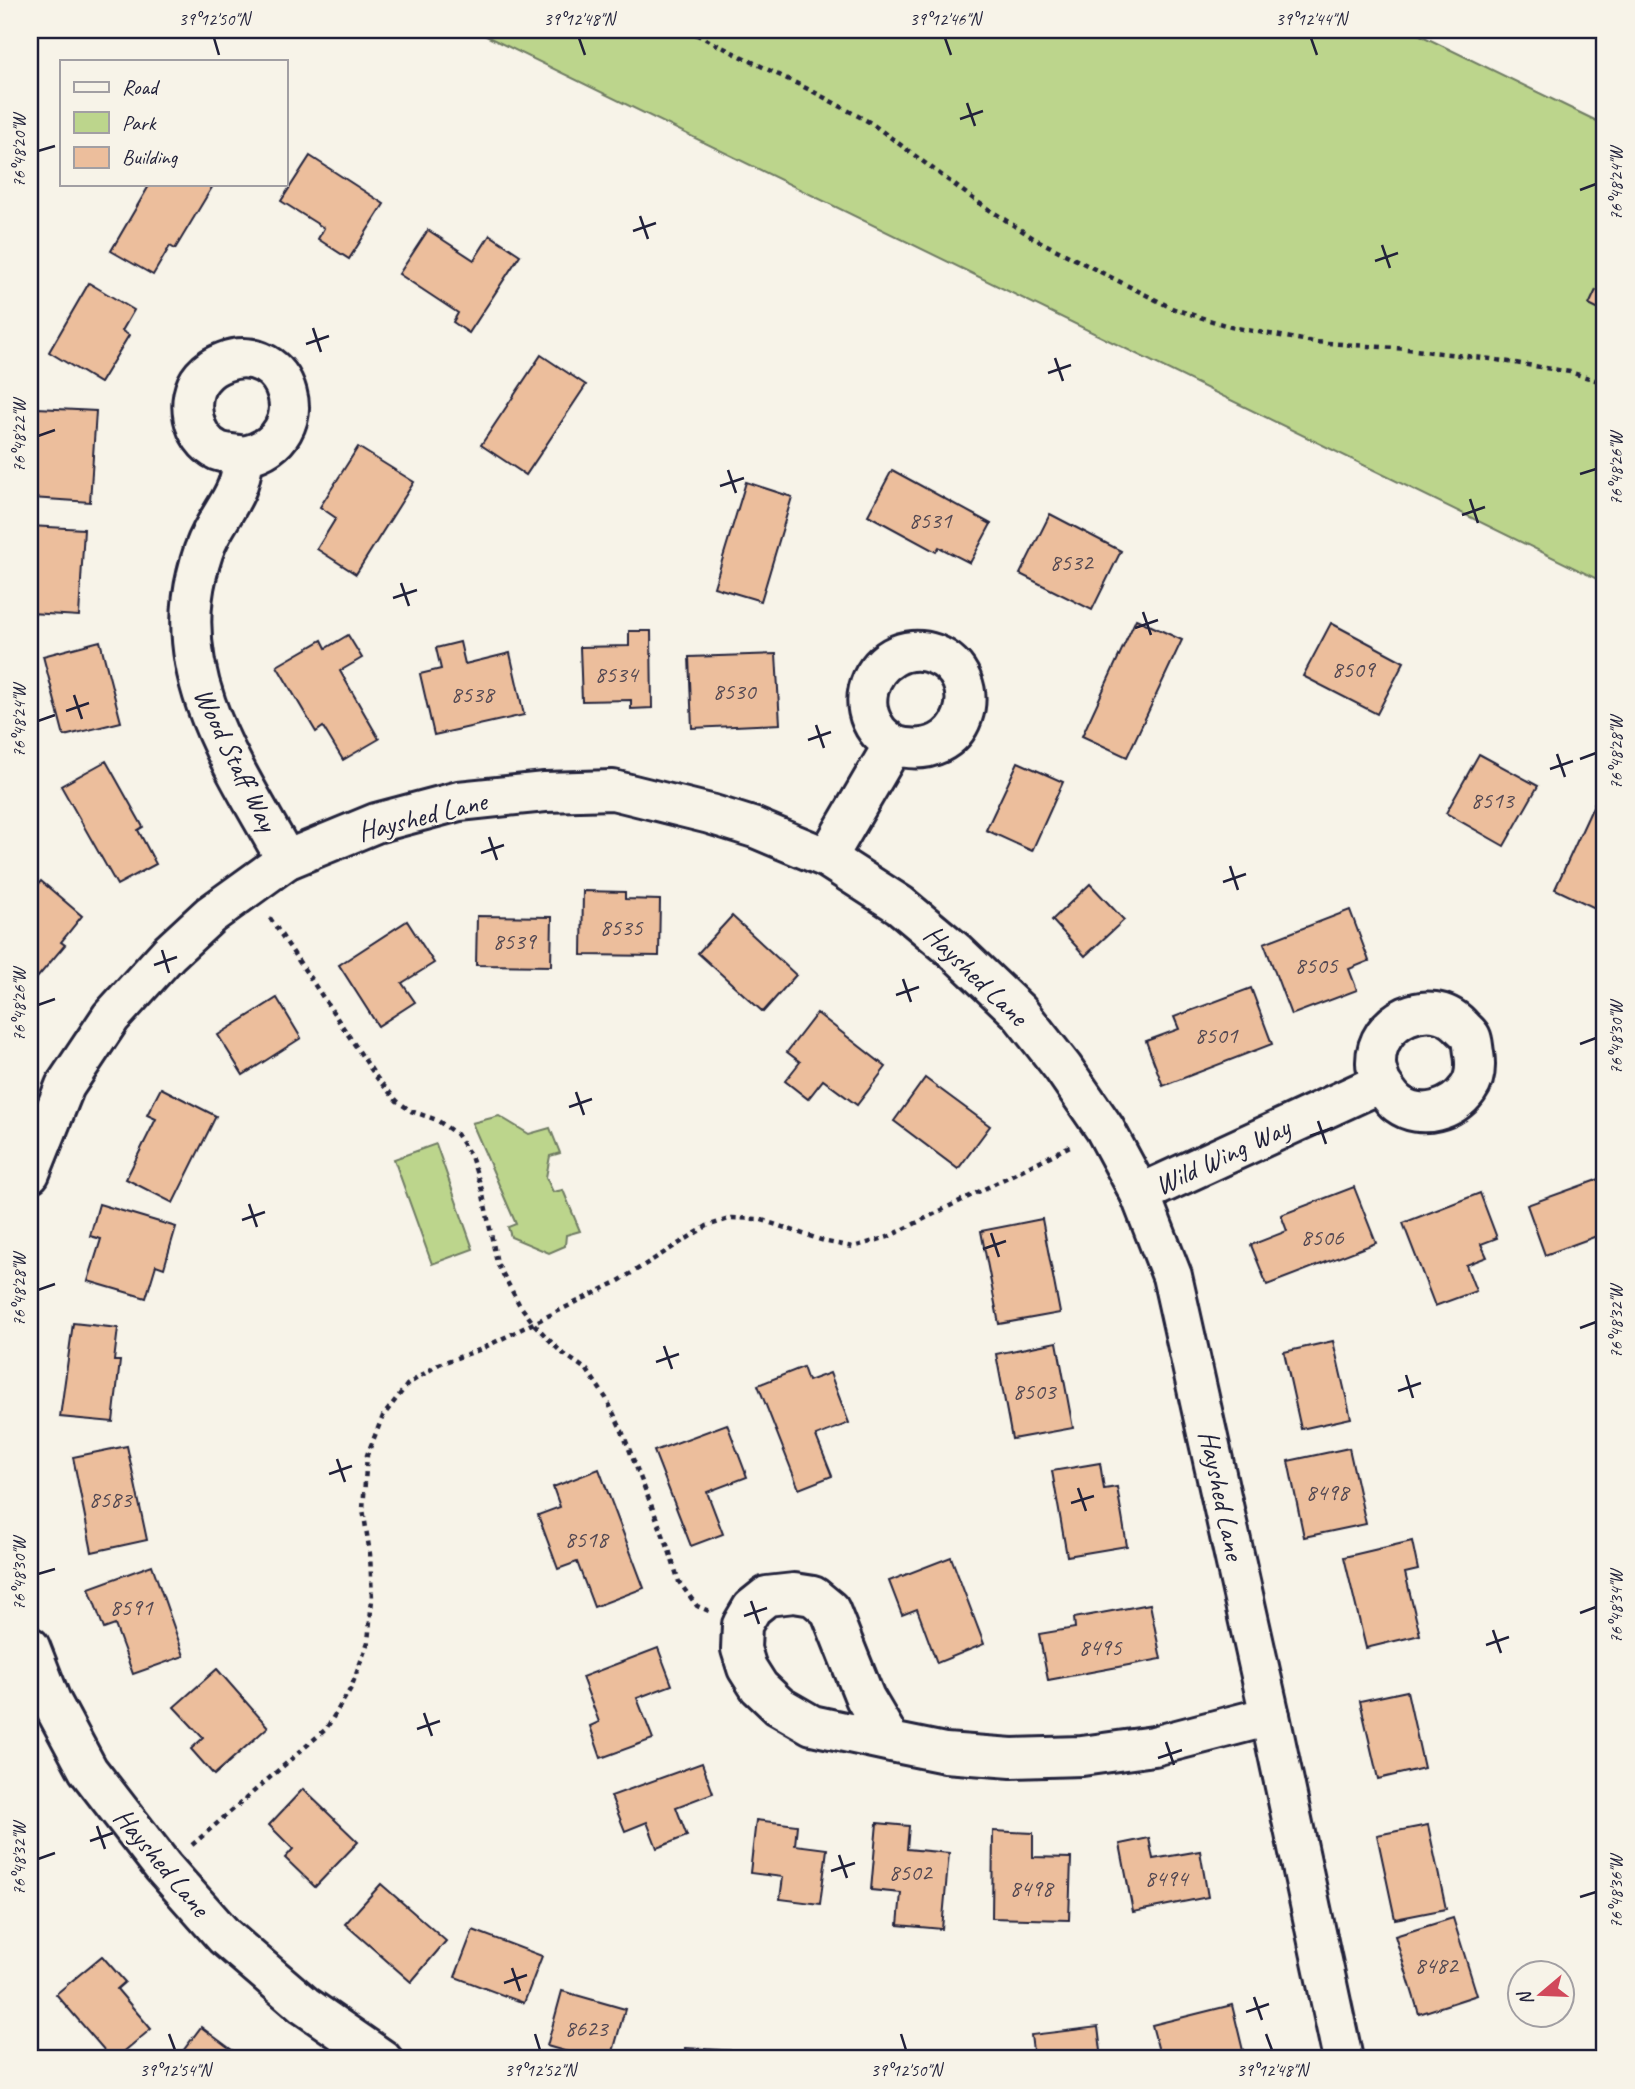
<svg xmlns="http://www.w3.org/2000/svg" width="1635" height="2089" font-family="Caveat,sans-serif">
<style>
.green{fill:#bcd58c;stroke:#6f7c64;stroke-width:2}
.building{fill:#ecbe9c;stroke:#22223b;stroke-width:2}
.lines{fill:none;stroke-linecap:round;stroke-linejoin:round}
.minor-casing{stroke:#22223b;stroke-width:44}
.path{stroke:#22223b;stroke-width:4.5;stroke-dasharray:5 5;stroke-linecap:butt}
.minor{stroke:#f7f3e8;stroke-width:38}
.ticks{fill:none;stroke:#22223b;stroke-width:2.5}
.labels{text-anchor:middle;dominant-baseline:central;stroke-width:5;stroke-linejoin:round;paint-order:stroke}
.number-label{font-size:24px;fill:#544953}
.street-label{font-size:28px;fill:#22223b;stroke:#f7f3e8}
.neatline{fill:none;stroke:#22223b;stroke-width:2.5}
.ticks-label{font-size:18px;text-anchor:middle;fill:#22223b}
</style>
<rect width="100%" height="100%" fill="#f7f3e8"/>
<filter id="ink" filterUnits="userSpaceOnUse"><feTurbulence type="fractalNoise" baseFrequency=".0143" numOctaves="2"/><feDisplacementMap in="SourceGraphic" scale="14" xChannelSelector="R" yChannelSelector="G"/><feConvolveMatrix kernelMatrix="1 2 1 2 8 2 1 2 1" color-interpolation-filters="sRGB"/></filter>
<g filter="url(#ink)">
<g class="green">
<path d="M474,30H1410L1605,125V583Z"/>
<path d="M499,1116L529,1134L550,1128L560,1153L550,1156L546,1177L553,1192L563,1190L580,1231L566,1235L565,1246L549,1253L511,1237L508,1227L516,1224L472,1123Z"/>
<path d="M436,1144L473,1249L432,1264L394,1159Z"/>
</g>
<g class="building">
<path d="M310,156L384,204L349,259L318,239L324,228L281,201Z"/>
<path d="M150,184H214L175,249L170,246L153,275L111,251Z"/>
<path d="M428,230L474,260L490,235L520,255L469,333L453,322L458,313L399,274Z"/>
<path d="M89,283L134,310L122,331L129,335L100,383L49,352Z"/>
<path d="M1596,290L1605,295V313L1589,305Z"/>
<path d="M541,355L586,385L526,475L481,445Z"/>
<path d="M37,408L96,411L90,502L32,498Z"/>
<path d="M358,447L414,482L356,574L317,549L336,518L320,507Z"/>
<path d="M892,470L991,524L970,563L939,547L936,552L868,515Z"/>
<path d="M746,482L792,497L761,601L714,587Z"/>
<path d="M1050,514L1121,551L1092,610L1020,574Z"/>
<path d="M30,526L84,529L79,616L30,613Z"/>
<path d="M1136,619L1182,640L1127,757L1082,736Z"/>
<path d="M1331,623L1404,662L1377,714L1303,676Z"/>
<path d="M629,631H651L652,708L631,709V700L582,701L580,647L629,646Z"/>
<path d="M348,635L362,658L340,671L379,739L343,760L323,727L316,732L277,666L322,640L326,648Z"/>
<path d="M100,641L121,722L64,736L43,656Z"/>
<path d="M460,642L465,664L510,653L524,715L434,735L420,674L441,669L436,648Z"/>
<path d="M776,654L780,724L692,728L689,657Z"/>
<path d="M1479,754L1538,786L1504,846L1446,813Z"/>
<path d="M106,761L143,827L138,830L156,864L117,885L61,786Z"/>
<path d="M1018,762L1063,782L1032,851L986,830Z"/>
<path d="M1596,800L1605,805V885L1595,908L1555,889Z"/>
<path d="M41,881L82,916L61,942L65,945L31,985L30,895Z"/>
<path d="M1090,884L1124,920L1085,956L1052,920Z"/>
<path d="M583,891L625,892V899L660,900L659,956L582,955Z"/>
<path d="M1350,910L1369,961L1349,969L1357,990L1291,1015L1264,943Z"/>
<path d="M477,916L552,917L551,966L476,965Z"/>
<path d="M732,916L796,975L763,1012L698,953Z"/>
<path d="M407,921L434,963L402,983L415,1002L378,1026L339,965Z"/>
<path d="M1251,988L1272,1044L1163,1086L1146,1041L1179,1029L1174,1017Z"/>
<path d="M277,998L301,1038L243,1075L218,1035Z"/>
<path d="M817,1013L886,1067L857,1105L823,1080L808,1099L785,1081L800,1062L787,1052Z"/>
<path d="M925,1078L990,1126L958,1169L894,1121Z"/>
<path d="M161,1088L216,1116L173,1203L126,1179L156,1119L147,1115Z"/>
<path d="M1605,1177V1233L1545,1255L1527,1205Z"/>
<path d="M1354,1187L1376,1243L1267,1285L1251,1245L1287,1231L1281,1215Z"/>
<path d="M1480,1193L1497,1238L1481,1244L1487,1257L1466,1265L1476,1291L1435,1306L1403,1223Z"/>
<path d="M99,1204L176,1227L164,1268L156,1265L146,1298L88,1281L101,1239L90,1236Z"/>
<path d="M1042,1219L1060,1313L999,1324L981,1231Z"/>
<path d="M73,1323L118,1328L114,1361H120L113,1422L60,1417Z"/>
<path d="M1333,1341L1351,1418L1301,1429L1284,1352Z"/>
<path d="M1057,1342L1073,1428L1012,1439L996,1354Z"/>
<path d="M803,1367L808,1381L830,1373L849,1423L816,1436L832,1476L799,1489L758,1385Z"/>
<path d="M727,1424L747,1477L707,1492L723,1534L691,1546L654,1451Z"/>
<path d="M127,1446L147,1540L92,1552L73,1457Z"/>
<path d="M1349,1448L1366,1524L1304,1537L1288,1461Z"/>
<path d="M1100,1463L1104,1489L1117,1487L1127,1546L1067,1556L1052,1471Z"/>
<path d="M599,1469L644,1588L594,1607L577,1562L558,1569L538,1515L560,1507L553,1487Z"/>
<path d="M1412,1541L1418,1570L1405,1573L1420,1635L1366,1648L1344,1557Z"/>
<path d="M951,1557L984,1644L937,1663L917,1609L902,1615L889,1581Z"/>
<path d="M152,1565L184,1656L133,1674L115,1625L104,1629L89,1588Z"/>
<path d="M1150,1604L1161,1659L1048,1680L1039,1634L1075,1628L1074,1618Z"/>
<path d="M658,1648L672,1685L637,1698L653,1739L601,1758L590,1726L599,1722L582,1677Z"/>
<path d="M217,1669L268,1727L214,1775L191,1749L203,1738L174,1707Z"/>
<path d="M1407,1691L1424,1768L1378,1779L1360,1701Z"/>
<path d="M702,1763L713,1793L676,1807L687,1836L657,1848L647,1822L625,1831L611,1796Z"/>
<path d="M303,1789L358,1842L315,1887L285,1858L293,1849L269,1825Z"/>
<path d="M756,1820L797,1825L795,1845L827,1849L820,1904L780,1899L783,1877L750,1873Z"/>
<path d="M877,1823L909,1826L907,1849L949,1853L942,1929L898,1925L901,1893L871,1890Z"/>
<path d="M1428,1825L1446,1909L1395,1919L1377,1835Z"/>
<path d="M993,1831L1033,1833V1857L1071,1858L1069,1920L992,1918Z"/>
<path d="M1149,1838L1153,1859L1200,1851L1208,1897L1133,1912L1120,1844Z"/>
<path d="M381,1884L446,1941L411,1982L345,1924Z"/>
<path d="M1453,1918L1477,1995L1419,2014L1395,1936Z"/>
<path d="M473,1930L542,1956L524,2003L455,1977Z"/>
<path d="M102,1956L125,1982L117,1989L151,2029L115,2059H112L56,1994Z"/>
<path d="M562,1991L625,2009L611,2059H592L547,2046Z"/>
<path d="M1232,2005L1245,2059H1161L1152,2025Z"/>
<path d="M201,2027L244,2059H177Z"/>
<path d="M1098,2027L1102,2059H1034L1031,2035Z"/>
<path d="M685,2048L757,2052V2059H684Z"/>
</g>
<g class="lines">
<defs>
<g id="minor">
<path d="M245,456C321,438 288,338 224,362C214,366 209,369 202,377C184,398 192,439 218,451C226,454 236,454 245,456C242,466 241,477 237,487C231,503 219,518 211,534C205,545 200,561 197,574C171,680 237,771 286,860"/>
<path d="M827,858L893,745C968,767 990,676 934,654C920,649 905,650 893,657C867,672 859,706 877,730C881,736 888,740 893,745"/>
<path d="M30,1173L65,1086L111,1017L169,953L210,915L286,860L376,823L459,801L545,792L613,790L710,814L755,828L827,858L900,905L955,951L1019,1012L1063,1068L1105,1129L1140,1194L1172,1276L1270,1716L1343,2059"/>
<path d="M1140,1194L1381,1083C1379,1077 1376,1069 1376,1063C1375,1020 1430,994 1460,1025C1463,1029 1469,1033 1471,1037C1473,1041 1473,1048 1474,1053C1476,1065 1476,1078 1468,1089C1453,1110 1421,1121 1398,1104C1391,1099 1386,1090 1381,1083"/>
<path d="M30,1647L51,1701L88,1770L163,1867L224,1936L304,2005L382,2059"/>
<path d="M891,1742L865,1698L830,1610L813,1596L794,1593L767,1596L752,1608L742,1625L741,1649L747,1668L759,1687L779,1706L812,1725L891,1742L945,1753L1012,1758L1082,1756L1154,1746L1270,1716"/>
</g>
</defs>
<use href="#minor" class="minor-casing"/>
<g class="path">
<path d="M687,30L814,92L871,123L979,203L1035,239L1174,309L1231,327L1314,342L1407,349L1491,359L1570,372L1605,383"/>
<path d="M270,918L377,1078L397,1101L411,1111L437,1120L456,1134L471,1156L482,1190L497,1263L519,1304L534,1324L561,1352L587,1370L606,1398L622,1431L669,1550L679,1582L697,1606L709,1611"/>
<path d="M192,1845L326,1729L351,1688L368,1642L372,1599L370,1554L363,1509L367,1455L383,1416L407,1385L439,1364L479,1350L617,1282L707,1226L732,1218L759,1219L827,1242L853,1247L888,1237L1070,1146"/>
</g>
<use href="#minor" class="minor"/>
</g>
</g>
<path class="ticks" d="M214,38L219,55M579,38L585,55M945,38L951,55M1311,38L1317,55M967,103L975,126M960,119L983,111M38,151L55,146M1580,190L1596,184M640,216L648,239M633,231L656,223M1382,245L1390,268M1375,261L1398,253M313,328L321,352M306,344L329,336M1055,358L1063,381M1048,373L1071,365M38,436L55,430M728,470L736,493M1580,474L1596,469M720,486L744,478M1470,499L1478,523M1462,515L1485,507M401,583L409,606M393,598L417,590M1143,612L1151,635M1135,628L1158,620M74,695L82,719M66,711L89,703M38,721L55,715M816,725L824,748M808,740L831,732M1557,754L1565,777M1580,759L1596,753M1550,769L1573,761M489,837L497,860M481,853L504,845M1230,866L1238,890M1223,882L1246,874M162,950L169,973M154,965L177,957M903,979L911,1002M896,995L919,987M38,1005L55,999M1580,1044L1596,1038M576,1092L584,1115M569,1107L592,1099M1318,1121L1326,1144M1310,1136L1333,1128M249,1204L257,1227M242,1220L265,1212M991,1233L999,1257M983,1249L1006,1241M38,1290L55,1284M1580,1328L1596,1322M664,1346L672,1369M656,1362L679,1354M1406,1375L1413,1398M1398,1391L1421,1383M337,1459L345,1482M329,1474L352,1466M1078,1488L1086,1511M1071,1503L1094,1496M38,1574L55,1569M751,1601L759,1624M1580,1613L1596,1607M744,1616L767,1608M1493,1630L1501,1653M1486,1645L1509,1637M424,1713L432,1736M417,1729L440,1721M1166,1742L1174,1765M1158,1758L1182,1750M97,1826L105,1849M90,1841L113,1833M839,1855L847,1878M38,1859L55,1853M831,1871L855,1863M1580,1897L1596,1892M512,1968L520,1991M504,1983L527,1975M1254,1997L1262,2020M1246,2012L1269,2004M169,2034L175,2050M535,2034L540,2050M901,2034L906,2050M1266,2034L1272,2050"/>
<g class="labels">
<g class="number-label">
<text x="930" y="520">8531</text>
<text x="1071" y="562">8532</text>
<text x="1353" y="669">8509</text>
<text x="616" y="674">8534</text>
<text x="734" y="691">8530</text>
<text x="472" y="694">8538</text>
<text x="1492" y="800">8513</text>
<text x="621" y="927">8535</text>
<text x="514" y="941">8539</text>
<text x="1316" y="965">8505</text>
<text x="1216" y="1035">8501</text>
<text x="1322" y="1237">8506</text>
<text x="1034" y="1391">8503</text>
<text x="1327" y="1492">8498</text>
<text x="110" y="1499">8583</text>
<text x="586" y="1539">8518</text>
<text x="131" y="1607">8591</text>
<text x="1100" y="1647">8495</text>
<text x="910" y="1872">8502</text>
<text x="1166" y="1878">8494</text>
<text x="1031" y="1888">8498</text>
<text x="1436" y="1965">8482</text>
<text x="586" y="2028">8623</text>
</g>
<g class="street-label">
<text transform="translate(236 759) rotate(64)">Wood Staff Way</text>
<text transform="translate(422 816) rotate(-14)">Hayshed Lane</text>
<text transform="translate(976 975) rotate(44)">Hayshed Lane</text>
<text transform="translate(1222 1156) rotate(-25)">Wild Wing Way</text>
<text transform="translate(1222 1495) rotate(78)">Hayshed Lane</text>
<text transform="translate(162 1862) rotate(50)">Hayshed Lane</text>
</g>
</g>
<rect width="1635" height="2089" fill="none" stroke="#f7f3e8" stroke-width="77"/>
<rect x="60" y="60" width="228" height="126" fill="#f7f3e8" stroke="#a29fa3" stroke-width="2"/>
<rect x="74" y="82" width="35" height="10" fill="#f7f3e8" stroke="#a29fa3" stroke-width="2"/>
<text x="122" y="94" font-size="21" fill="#22223b">Road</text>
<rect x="74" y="112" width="35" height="21" fill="#bcd58c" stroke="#a29fa3" stroke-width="2"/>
<text x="122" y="130" font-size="21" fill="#22223b">Park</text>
<rect x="74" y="147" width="35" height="21" fill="#ecbe9c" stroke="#a29fa3" stroke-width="2"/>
<text x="122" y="164" font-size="21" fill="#22223b">Building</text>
<g transform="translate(1541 1994) rotate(251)"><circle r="33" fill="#f7f3e8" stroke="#a29fa3" stroke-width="2"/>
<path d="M0-5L12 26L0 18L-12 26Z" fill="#d1495b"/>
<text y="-10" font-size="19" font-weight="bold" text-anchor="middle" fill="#22223b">N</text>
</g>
<rect x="38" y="38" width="1558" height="2012" class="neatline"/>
<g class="ticks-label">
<text x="214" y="25">39°12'50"N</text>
<text x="579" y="25">39°12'48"N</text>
<text x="945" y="25">39°12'46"N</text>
<text x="1311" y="25">39°12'44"N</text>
<text transform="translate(19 151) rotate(-90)" y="6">76°48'20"W</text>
<text transform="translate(1616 184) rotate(-90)" y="6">76°48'24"W</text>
<text transform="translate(19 436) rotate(-90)" y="6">76°48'22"W</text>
<text transform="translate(1616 469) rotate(-90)" y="6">76°48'26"W</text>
<text transform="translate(19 721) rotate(-90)" y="6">76°48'24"W</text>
<text transform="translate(1616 753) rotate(-90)" y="6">76°48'28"W</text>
<text transform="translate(19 1005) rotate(-90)" y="6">76°48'26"W</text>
<text transform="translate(1616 1038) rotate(-90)" y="6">76°48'30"W</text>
<text transform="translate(19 1290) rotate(-90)" y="6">76°48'28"W</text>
<text transform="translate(1616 1322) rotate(-90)" y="6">76°48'32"W</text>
<text transform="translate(19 1574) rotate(-90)" y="6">76°48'30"W</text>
<text transform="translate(1616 1607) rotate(-90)" y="6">76°48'34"W</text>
<text transform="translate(19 1859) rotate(-90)" y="6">76°48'32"W</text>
<text transform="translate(1616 1892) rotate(-90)" y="6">76°48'36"W</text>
<text x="175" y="2076">39°12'54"N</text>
<text x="540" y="2076">39°12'52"N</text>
<text x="906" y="2076">39°12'50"N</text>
<text x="1272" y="2076">39°12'48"N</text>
</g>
</svg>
